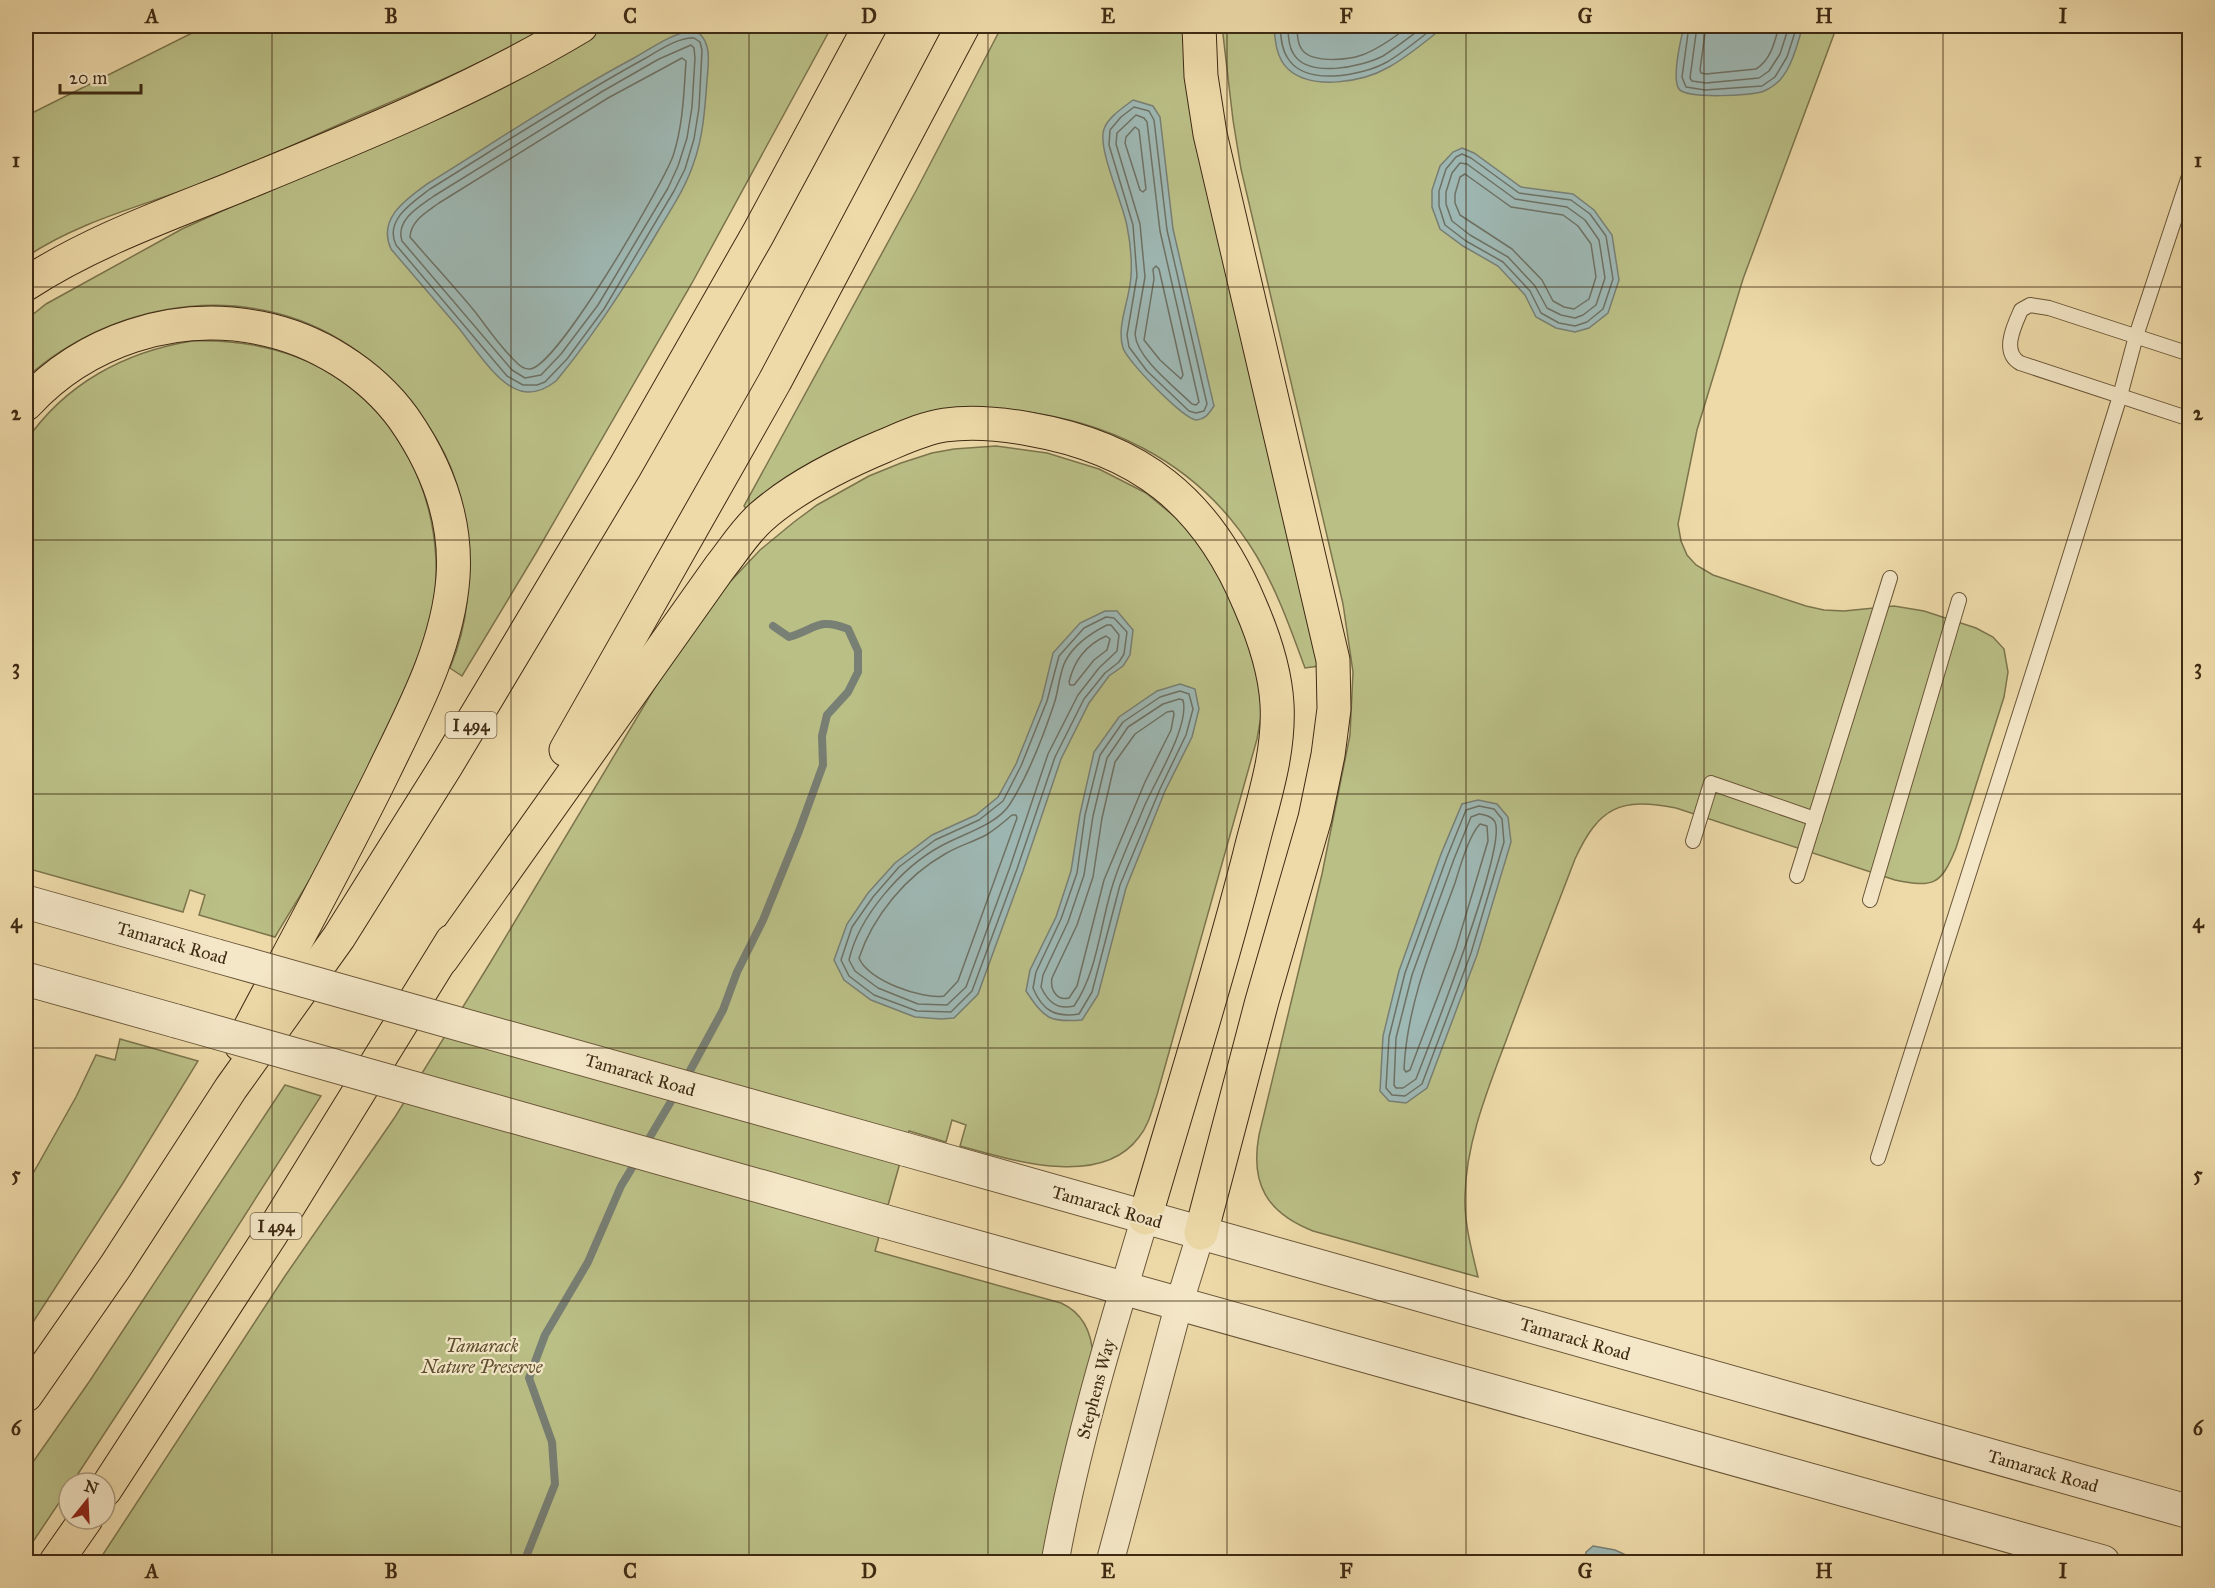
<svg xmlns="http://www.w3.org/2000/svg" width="2215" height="1588" font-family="'IM FELL Great Primer',serif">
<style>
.green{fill:#babf86;stroke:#7c744c;stroke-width:1.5}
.water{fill:#9eb8b4;stroke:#787f74;stroke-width:1.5}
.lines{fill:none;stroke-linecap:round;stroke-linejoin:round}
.shore{stroke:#6e7164;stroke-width:1.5}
.stream{stroke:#787f74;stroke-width:8}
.service-casing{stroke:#6a5638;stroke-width:16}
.minor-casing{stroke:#6a5638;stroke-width:29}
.tertiary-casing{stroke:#6a5638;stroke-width:35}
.motorway-casing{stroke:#3e2a13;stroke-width:35}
.service{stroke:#f4e7c7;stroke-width:14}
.minor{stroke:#f4e7c7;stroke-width:27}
.tertiary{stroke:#f4e7c7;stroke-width:33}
.motorway{stroke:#eedaa9;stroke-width:33}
.tertiary-bridge-casing{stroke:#6a5638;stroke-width:35;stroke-linecap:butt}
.tertiary-bridge{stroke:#f4e7c7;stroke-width:33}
.grid{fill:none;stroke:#3e2a13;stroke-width:1.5;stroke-opacity:0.55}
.labels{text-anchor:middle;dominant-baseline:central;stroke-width:4.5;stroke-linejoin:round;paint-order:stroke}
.shield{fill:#f4e7c7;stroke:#756349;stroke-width:1.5}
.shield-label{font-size:16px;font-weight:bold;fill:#3e2a13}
.street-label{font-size:18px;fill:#3e2a13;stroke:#f4e7c7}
.park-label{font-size:18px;font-style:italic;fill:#5d4f30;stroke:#f4e7c7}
.neatline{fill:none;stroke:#3e2a13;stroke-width:2}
.grid-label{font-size:20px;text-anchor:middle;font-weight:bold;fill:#3e2a13}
</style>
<rect width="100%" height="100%" fill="#eedaa9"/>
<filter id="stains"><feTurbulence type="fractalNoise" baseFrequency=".00333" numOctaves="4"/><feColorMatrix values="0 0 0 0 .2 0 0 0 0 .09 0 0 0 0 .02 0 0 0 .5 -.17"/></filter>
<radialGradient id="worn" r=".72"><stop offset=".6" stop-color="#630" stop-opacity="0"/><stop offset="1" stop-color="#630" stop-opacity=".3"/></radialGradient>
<g class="green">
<path d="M206,26H548C487,62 421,89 356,117C306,139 256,163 205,182C144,206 81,220 26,257V116Z"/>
<path d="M597,26H832L692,283L536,553L462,676L450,668C469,622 471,583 465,534C463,522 463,510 460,498C452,457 426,418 398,389C386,377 375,365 361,354C260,277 117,296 26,378V320L46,304L182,229L275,187Z"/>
<path d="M1002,26H1190L1319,666L1305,668C1291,630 1277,590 1256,555C1199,460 1100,414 992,409L749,512L744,506L917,189Z"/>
<path d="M1222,26H1837L1743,279L1697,430L1678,524L1681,541L1687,555L1696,565L1713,575L1806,606L1824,610L1844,611L1894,606L1924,611L1976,628L1993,637L2004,649L2008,672L2004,697L1956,848C1941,885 1934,888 1895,880L1676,808C1620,797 1599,807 1575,859C1552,919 1529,978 1507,1038C1488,1089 1466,1142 1465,1196C1464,1223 1472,1251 1478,1277L1313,1231C1267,1213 1250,1184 1259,1135L1322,874L1350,735L1353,672L1343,604L1241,169L1233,120Z"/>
<path d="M192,341C262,339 328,358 377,412C432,473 450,563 425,641C411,685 387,729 367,769C350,802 335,835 317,867C304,890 289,913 275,937L199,915L205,895L190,890L183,912L26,868V441C65,384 124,352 192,341Z"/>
<path d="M996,446L1047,453L1099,469L1146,493L1186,526L1227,580L1261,675V717L1257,739L1157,1095C1152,1109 1149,1125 1139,1137C1101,1189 1011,1160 960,1146L966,1125L952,1120L946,1142L909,1131L875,1251L1061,1303C1083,1313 1092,1334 1093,1357L1043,1562H98L285,1276L395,1117L490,963L663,674L728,584L760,550L794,522L817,505L869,476L901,463L932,453L954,449Z"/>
<path d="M120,1039L198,1061L123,1183L26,1333V1186L76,1097L96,1055L115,1060Z"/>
<path d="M285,1085L321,1096L146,1370L72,1483H69V1488L26,1552V1472L89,1382Z"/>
</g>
<g class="water">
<path d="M1274,26H1445C1427,40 1409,56 1389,67C1363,82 1312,91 1288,69C1276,58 1275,40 1274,26Z"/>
<path d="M1684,26H1803C1797,44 1793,65 1780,80C1776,84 1769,89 1764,91C1753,96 1686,99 1679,89C1671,78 1681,39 1684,26Z"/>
<path d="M692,31L700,34C712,46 708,65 707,81C705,108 703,137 694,162C686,187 671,209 658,231C627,284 595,334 556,381C546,389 534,394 521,391C497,385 473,345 457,326C435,300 413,275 391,249C377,219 406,199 427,184C495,142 563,96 634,58C652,48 672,33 692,31Z"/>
<path d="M1133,100L1153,106L1160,117L1173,229L1214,406C1209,413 1206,419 1197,420C1185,421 1127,361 1123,348C1116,326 1130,299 1131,276C1132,260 1130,241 1127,226C1123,203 1097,148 1104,129C1108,117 1124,107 1133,100Z"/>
<path d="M1462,148L1474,153L1521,187L1573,194L1594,210L1612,235L1619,280L1608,313L1589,328L1575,332L1556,328L1536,317L1525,295L1498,266L1463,246L1440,229L1432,207V190L1440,166L1453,152Z"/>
<path d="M1105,611H1117L1133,630L1130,655L1123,666L1109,676L1089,703L1061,759L1023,871L978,994L954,1018L941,1019L915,1017L871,1000L844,980L834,960L847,924L868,893L895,863L932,835L976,815L998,797L1016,764L1042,699L1053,653L1080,623Z"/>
<path d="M1180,684L1195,689L1199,709L1192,737L1165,791L1126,888L1098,995L1082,1020C1049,1023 1044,1018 1026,991L1030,970L1056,917L1071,871L1080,814L1094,752L1119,717L1157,691Z"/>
<path d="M1478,800L1497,804L1508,817L1511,842L1477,955L1427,1088L1406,1103L1389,1101L1380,1091L1383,1036L1399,971L1441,854L1462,804Z"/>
<path d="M1593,1546L1615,1550L1641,1562H1585L1586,1552Z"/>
</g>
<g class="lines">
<g class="shore">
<path d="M1280,26C1281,36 1281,48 1287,57C1304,87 1362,76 1387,62C1404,52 1420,38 1436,26"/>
<path d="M1288,26C1288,34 1288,45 1293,53C1307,79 1362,67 1383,56C1397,47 1411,36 1424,26"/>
<path d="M1297,26C1297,33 1297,42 1301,48C1309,64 1348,60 1362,55C1379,49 1395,37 1409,26"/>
<path d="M1689,26L1682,77L1686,87L1705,90L1762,86L1775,77L1787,57L1797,26"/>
<path d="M1697,26L1690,78L1692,81L1706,83L1759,78L1769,71L1780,54L1789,26"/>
<path d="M1706,26L1700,70L1701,73L1706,74L1756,69C1771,60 1775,41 1779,26"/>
<path d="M694,38L700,42L702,50L699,108L694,139L685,169L674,191L604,309L567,359L545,382L537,385H523L507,376L396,245C384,220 413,202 430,189C501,145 571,99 644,59C658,51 678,37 694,38Z"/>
<path d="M691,45L694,48L695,58L692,107L687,138L678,166L668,188L598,305L561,354L541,375L525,378L512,370L402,241C395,220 420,206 434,196L603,91L659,59Z"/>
<path d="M682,58L686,61C684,92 683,126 673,156C662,186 555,371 529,369C524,369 520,366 517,363C501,348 489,330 476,313C455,287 432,263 410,237C411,220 427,212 439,203L608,98Z"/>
<path d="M1134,107L1149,111L1154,120L1167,230L1207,404L1204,411L1196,413L1189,411L1147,371L1129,347L1127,335L1137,276L1133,225L1109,145L1110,130L1121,117Z"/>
<path d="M1136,115L1144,118L1147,122L1160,231L1199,402L1196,405L1192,404C1175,387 1137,359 1135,334L1145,277L1140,224L1116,144L1117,133Z"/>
<path d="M1135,127L1139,130L1146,189L1143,192L1140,190L1125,143L1126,137Z"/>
<path d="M1462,154L1471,158L1519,193L1571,200L1590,214L1606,236L1613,279L1603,309L1587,322L1575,326L1559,323L1541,313L1530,291L1503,262L1466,241L1445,225L1439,206V191L1446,169L1456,157Z"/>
<path d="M1460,163L1467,164L1515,199L1567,207L1585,220L1599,240L1605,278L1596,305L1583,315L1575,318L1561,315L1547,308L1535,286L1508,257L1470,235L1452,221L1446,204V192L1452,173Z"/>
<path d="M1465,174L1511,207L1563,215L1578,226L1591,244L1596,277L1589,299L1574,309L1564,307L1553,301L1542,280L1512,249L1460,215L1455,203V194L1460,177Z"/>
<path d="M1156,266L1159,269L1183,375L1181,379L1160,360L1144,340L1154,279L1153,269Z"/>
<path d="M1106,617L1114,618L1127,632L1124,654L1119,662L1105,673L1084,699L1055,757L1017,869L972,991L951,1012L917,1011L874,995L849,976L841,960L852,927L873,897L899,867L935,840L979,820L1003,801L1021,766L1047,701L1059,656L1084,628Z"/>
<path d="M1107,625H1111L1119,635L1117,651L1099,668L1078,695L1048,754L1010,867L966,987L947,1005L918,1004L878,988L855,971L849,960C859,916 902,867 941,846C962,834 997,825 1010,804C1029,774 1043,737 1054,704C1059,690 1059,672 1066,660C1075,644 1091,633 1107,625Z"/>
<path d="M1106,636L1110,639L1107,650L1094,660L1074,685H1070L1069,682C1074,661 1086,645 1106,636Z"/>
<path d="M1180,691L1189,694L1193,709L1186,735L1160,789L1120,885L1092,992L1079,1014C1055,1018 1042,1010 1033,988L1036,972L1061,919L1077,873L1085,815L1100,755L1123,722L1160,697Z"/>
<path d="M1179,699L1183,700C1190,726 1155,781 1144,807C1134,832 1121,858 1113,884C1100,924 1098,971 1074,1006C1057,1010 1048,1002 1041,987L1043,975L1068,922L1084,875L1093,816L1107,758L1128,727L1163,704Z"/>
<path d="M1173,711L1174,714L1171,730L1145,782L1104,880L1077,986L1069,998C1056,1001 1050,989 1052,978L1077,925L1093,877L1102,818L1115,762L1135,734L1167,712Z"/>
<path d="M1479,806L1494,809L1502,819L1504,842L1471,953L1422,1084L1405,1096L1392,1095L1386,1088L1389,1037L1405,973L1447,857L1466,810Z"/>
<path d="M1479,814C1485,815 1492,816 1495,822C1507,846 1430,1043 1416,1079L1403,1088H1396L1394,1085L1396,1038L1412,975L1454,859L1471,817Z"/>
<path d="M1012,815H1016L1017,818L958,981L944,996C923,1000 867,980 859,958C873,916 906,876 945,854C958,846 973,842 986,835C996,829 1004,822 1012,815Z"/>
<path d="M1480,824L1487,826L1488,841L1456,948L1410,1070L1406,1072L1404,1069C1407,1004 1433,943 1455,883C1460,867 1469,835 1480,824Z"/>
</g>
<g class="stream">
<path d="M685,1080L723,1010L737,972L763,920L799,831L823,765L822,736L827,715L848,692L858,672V651L848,629C818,617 816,629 789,637L773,626"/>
<path d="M644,1147L676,1093"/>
<path d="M524,1562L555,1484L552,1442L529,1378L545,1335L588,1262L621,1186L638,1158"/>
</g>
<defs>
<g id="service">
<path d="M2190,354L2049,308L2030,305L2021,310C2014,326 2001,352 2020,363L2190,419"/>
<path d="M1693,841L1711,783L1815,819"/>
<path d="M1797,876L1890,578"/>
<path d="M1870,900L1959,600"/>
<path d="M1878,1158L2060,588L2120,396L2136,336L2190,173"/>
</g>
<g id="minor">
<path d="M1055,1562C1076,1446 1111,1331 1145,1218"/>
<path d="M1110,1562L1179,1304L1201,1233"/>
</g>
<g id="tertiary">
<path d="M26,902L217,956"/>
<path d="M26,979L176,1021"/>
<path d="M904,1149L2190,1512"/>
<path d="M883,1221L2103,1562"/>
</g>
<g id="motorway">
<path d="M1199,26L1201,76L1210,134L1333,660L1334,709L1328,755L1315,818L1262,1001L1201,1233"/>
<path d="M26,284C89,243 161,217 231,189C350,140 471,92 581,26"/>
<path d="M26,404C85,340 174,311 260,328C316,339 371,373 404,419C436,465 457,519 453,577C448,646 414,709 384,771C339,863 289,953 241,1045"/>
<path d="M566,750L775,381L963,26"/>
<path d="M442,959L720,567C733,551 745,531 761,517C796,486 841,464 884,446C903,438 924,428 945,425C972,421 1002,424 1029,429C1139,448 1207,501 1250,605C1264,637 1275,669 1277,704C1280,756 1261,807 1249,857C1218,978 1180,1098 1145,1218"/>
<path d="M26,1395L115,1267L231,1088L339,937L446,766L625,467L758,234L870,26"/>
<path d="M105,1490L270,1236L452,941"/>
<path d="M56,1562L86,1519"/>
</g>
</defs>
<use href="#service" class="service-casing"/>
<use href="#minor" class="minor-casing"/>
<use href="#tertiary" class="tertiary-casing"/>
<use href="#motorway" class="motorway-casing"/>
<use href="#service" class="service"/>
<use href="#minor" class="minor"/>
<use href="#tertiary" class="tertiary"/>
<use href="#motorway" class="motorway"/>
<defs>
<g id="tertiary-bridge">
<path d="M217,956L904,1149"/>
<path d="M176,1021L883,1221"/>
</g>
</defs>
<use href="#tertiary-bridge" class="tertiary-bridge-casing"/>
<use href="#tertiary-bridge" class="tertiary-bridge"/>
</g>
<path class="grid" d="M272,26V1562M511,26V1562M749,26V1562M988,26V1562M1227,26V1562M1466,26V1562M1704,26V1562M1943,26V1562M26,287H2190M26,540H2190M26,794H2190M26,1048H2190M26,1301H2190"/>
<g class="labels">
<g class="shield">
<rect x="445.5" y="712" width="51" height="26" rx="4.5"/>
<rect x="250.5" y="1213" width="51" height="26" rx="4.5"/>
</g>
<g class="shield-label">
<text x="471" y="725">I 494</text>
<text x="276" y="1226">I 494</text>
</g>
<g class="street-label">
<text transform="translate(172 943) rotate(16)">Tamarack Road</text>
<text transform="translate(640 1075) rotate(16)">Tamarack Road</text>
<text transform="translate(1107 1207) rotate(16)">Tamarack Road</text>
<text transform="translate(1575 1339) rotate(16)">Tamarack Road</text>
<text transform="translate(1096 1389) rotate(-75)">Stephens Way</text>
<text transform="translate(2043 1471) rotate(16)">Tamarack Road</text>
</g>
<g class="park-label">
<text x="482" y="1346">Tamarack<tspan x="482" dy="21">Nature Preserve</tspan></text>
</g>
</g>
<rect width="2215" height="1588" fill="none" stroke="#eedaa9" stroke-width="66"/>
<g transform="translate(87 1501) rotate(18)"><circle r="28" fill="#f4e7c7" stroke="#ab9b7f" stroke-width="1.5"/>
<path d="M0-4.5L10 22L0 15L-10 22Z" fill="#8f2418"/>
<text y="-9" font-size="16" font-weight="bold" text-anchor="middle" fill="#3e2a13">N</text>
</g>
<path d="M60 84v9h81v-9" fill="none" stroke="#3e2a13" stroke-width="3"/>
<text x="69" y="84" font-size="18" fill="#3e2a13" stroke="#f4e7c7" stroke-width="4.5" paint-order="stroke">20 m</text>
<rect x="33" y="33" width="2149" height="1522" class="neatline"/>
<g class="grid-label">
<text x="152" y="23">A</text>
<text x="391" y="23">B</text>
<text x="630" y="23">C</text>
<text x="869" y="23">D</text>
<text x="1108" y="23">E</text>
<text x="1346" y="23">F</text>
<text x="1585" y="23">G</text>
<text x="1824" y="23">H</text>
<text x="2063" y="23">I</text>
<text x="16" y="167">1</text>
<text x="2198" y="167">1</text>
<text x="16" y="420">2</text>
<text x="2198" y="420">2</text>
<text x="16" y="674">3</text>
<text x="2198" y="674">3</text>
<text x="16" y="928">4</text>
<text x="2198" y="928">4</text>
<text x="16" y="1181">5</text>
<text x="2198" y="1181">5</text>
<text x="16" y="1435">6</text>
<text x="2198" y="1435">6</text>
<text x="152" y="1578">A</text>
<text x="391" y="1578">B</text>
<text x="630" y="1578">C</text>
<text x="869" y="1578">D</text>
<text x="1108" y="1578">E</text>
<text x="1346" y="1578">F</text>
<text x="1585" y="1578">G</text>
<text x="1824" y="1578">H</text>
<text x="2063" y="1578">I</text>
</g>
<rect width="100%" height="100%" filter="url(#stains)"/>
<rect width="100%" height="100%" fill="url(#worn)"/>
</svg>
